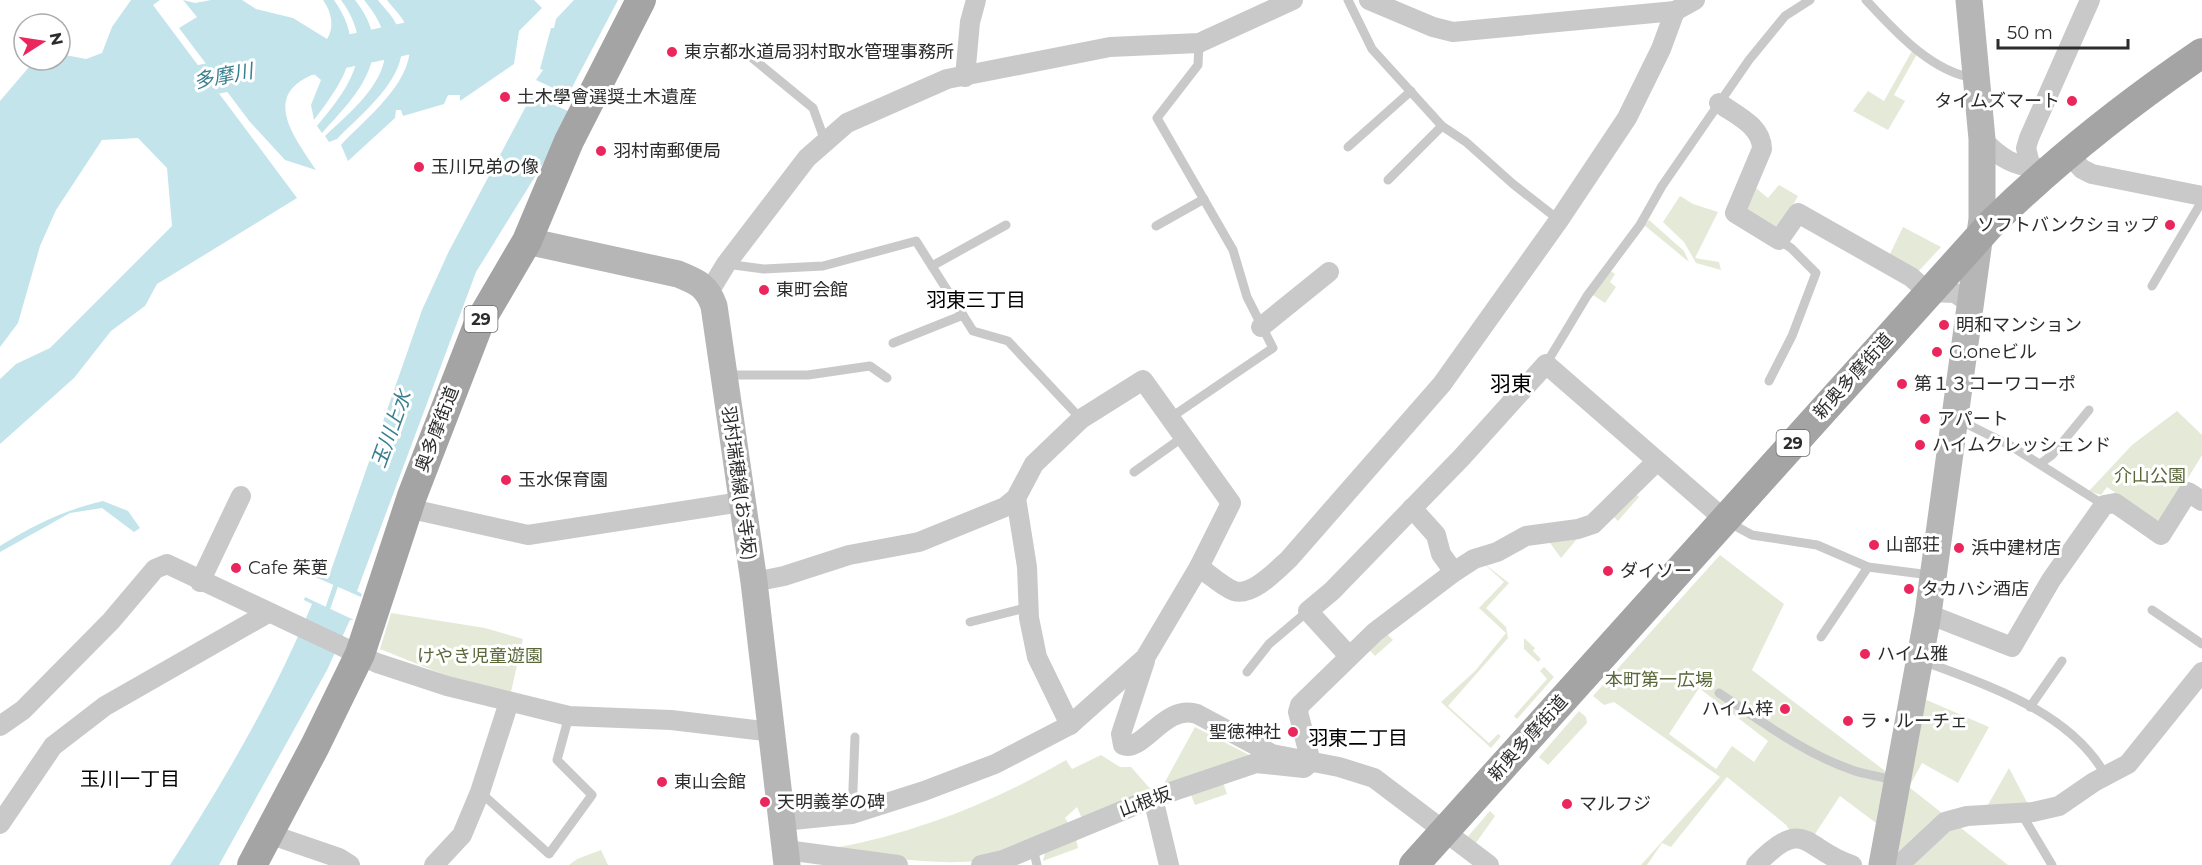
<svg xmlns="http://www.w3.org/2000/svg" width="2202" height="865" font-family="Montserrat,'Noto Sans JP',sans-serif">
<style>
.green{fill:#e5ead8;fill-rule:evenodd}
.water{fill:#c3e4eb}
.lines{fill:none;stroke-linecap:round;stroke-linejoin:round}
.stream{stroke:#c3e4eb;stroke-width:5}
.river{stroke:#c3e4eb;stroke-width:32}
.lane{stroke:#c9c9c9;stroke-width:9}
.street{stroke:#c9c9c9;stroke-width:20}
.secondary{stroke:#b6b6b6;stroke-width:27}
.primary{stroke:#a4a4a4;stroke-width:30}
.poi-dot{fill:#ea265c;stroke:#fff;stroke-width:2}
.labels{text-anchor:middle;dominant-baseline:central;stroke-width:6;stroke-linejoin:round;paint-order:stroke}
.shield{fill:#fff;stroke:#6b6b6b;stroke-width:1.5}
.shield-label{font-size:16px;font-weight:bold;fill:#2c2c2c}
.poi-label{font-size:18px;fill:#2c2c2c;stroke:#fff;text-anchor:start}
.street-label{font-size:18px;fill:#2c2c2c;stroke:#fff}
.park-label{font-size:18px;fill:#586838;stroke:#fff}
.water-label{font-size:20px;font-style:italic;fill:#387f8f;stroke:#fff}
.neighbourhood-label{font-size:20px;fill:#000;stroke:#fff}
.quarter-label{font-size:21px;fill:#000;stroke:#fff}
</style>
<rect width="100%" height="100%" fill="#fff"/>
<g class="green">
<path d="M1912,51L1917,54L1894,95L1905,101L1888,130L1853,111L1868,91L1884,101Z"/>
<path d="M1751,184L1768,198L1779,185L1798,196L1778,232L1743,213Z"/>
<path d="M1680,196L1693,204L1718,212L1695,258L1719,262L1721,270L1696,263L1684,242L1663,222Z"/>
<path d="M1649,220L1684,251L1689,262L1644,225Z"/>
<path d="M1903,227L1941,247L1917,273L1888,258Z"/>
<path d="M1609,270L1615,274L1610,282L1616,287L1605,303L1593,295Z"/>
<path d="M2177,411L2202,435V455L2163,519L2155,521L2107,487L2101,495L2089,491L2132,445Z"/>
<path d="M1633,492L1639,497L1618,521L1611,514Z"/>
<path d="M1582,533L1561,558L1545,536Z"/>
<path d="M1720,555L1784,604L1752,670L1905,786L1922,698L1989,727L1958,783L1922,763L1909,787L2008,865H1877L1884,829L1840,796L1813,837L1792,834L1786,825L1727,777L1671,847L1662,843L1647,865H1641L1720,777L1614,702L1604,705L1593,696ZM1699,688L1768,741L1754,762L1732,746L1716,769L1669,734Z"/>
<path d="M1482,562L1509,583L1486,608L1506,627L1508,638L1448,706L1489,743L1498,734L1501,736L1491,748L1441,702L1475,671L1506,633L1479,608L1504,582Z"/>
<path d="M391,613L485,628L523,639L511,692L457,680L380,649Z"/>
<path d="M1383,630L1393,640L1375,656L1365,645Z"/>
<path d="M1524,638L1535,648L1533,651L1541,659L1538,662L1524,649Z"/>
<path d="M1544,667L1554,677L1517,719L1514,716L1547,679L1540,671Z"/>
<path d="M1579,711L1586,717L1587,723L1548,765L1539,757Z"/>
<path d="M1195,727L1255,758L1160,791Z"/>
<path d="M1101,755L1120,767H1131L1154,793L1083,821L1077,807L1065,818L1071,827C1042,838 1011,855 980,861C930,865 884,858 835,848C918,832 994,802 1066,760L1072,769Z"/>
<path d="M2009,768L2030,808L1985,810Z"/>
<path d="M1222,779L1227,794L1195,805L1189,790Z"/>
<path d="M1490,811L1495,816L1473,847L1464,841Z"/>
<path d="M1075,834L1078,848L1043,861L1046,849Z"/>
<path d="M601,850L608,865H569L577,859Z"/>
</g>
<g class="water">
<path d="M131,0H160L153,5L297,198L157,284L145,306L111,331L74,378L0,444V379L16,364L50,348L172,226L167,168L138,138L102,140L56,210L40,246L18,323L0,347V101L35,60H60V54L86,59L102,53L112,27Z"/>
<path d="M183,0L195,3L211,0H242L256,9L293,18L327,39C335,27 331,11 323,0H334C368,48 344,80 314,120L311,105L321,80L314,74C260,96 295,138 316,170L285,160L250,122L179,28L197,17Z"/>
<path d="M341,0H355C397,53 360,92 322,133L317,126C351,86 377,49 341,0Z"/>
<path d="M364,0H378C383,7 391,14 395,22C422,68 365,110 337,139L329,142L325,136C369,96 413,58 364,0Z"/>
<path d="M387,0H534L542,8L519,31L514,64L460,101V95H448L444,104L403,116L401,110H396L395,118L348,161L341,145C371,113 429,71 404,22C400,14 392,7 387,0Z"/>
<path d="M574,0H618L568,95L536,80L543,70L540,69L551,28H554L556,19Z"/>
<path d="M532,95L568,111L549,154L476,272L357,591L362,594L361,597L313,576L328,579L422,310L449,251Z"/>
<path d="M103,501L128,511L140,528L134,532L102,508L70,513L0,552V546C36,524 62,511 103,501Z"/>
<path d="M305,597L354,620H350L327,670L219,865H170C224,781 274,696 312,604L304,600Z"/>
</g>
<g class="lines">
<g class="stream">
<path d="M547,109L558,84"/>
<path d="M326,613L337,582"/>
</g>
<g class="river">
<path d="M310,59L424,35L449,21L476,0"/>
<path d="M166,88L259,69"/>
</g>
<g class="lane">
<path d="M1348,0L1372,49L1442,126L1466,142L1513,184L1559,220"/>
<path d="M1866,0C1894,30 1931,72 1974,78"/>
<path d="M740,48L813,108L825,141"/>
<path d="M1348,147L1411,91"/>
<path d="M1388,180L1442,126"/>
<path d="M1156,226L1204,199"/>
<path d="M726,264L764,269L823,266L916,241L973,331L1008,341L1081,419"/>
<path d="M932,266L1006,225"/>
<path d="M2152,286L2202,201"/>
<path d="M893,343L963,315"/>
<path d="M1546,364L1587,296L1640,225L1662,186L1749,60L1785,16L1810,0"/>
<path d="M726,375H808L870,366L887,378"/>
<path d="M1769,381L1792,336L1816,273L1791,248L1779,240"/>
<path d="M1170,418L1273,348L1247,297L1233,250L1157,118L1198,65L1199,43"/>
<path d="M1957,419L2011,446L2104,505"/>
<path d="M2040,464L2052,455L2089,410"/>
<path d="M1134,472L1183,437"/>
<path d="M1728,522L1752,535L1817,545L1868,567L1930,575"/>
<path d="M2152,610L2202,644"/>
<path d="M970,622L1029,607"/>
<path d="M1821,637L1868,567"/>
<path d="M1923,661C1988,686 2070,711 2106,776"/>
<path d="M1247,672L1269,644L1308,611"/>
<path d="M1719,693C1762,722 1805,754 1855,771C1868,775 1882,777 1895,780"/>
<path d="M2030,707L2062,661"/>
<path d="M480,792L549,854L592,795L557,760L569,716"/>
<path d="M2021,813L2052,865"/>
<path d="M852,814L855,737"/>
<path d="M1033,848L1037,865"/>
</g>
<g class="street">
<path d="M1369,0L1433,27L1453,32L1675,11L1695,0"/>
<path d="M965,77L970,22L976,0"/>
<path d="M1719,103C1736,115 1762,126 1762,149L1735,213L1779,240L1798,213L1911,277L1928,292L1955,293L1971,304"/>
<path d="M1982,139C2000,158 2014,167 2041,168"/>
<path d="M2068,154L2082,169L2092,174L2202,196"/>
<path d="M2031,168L2026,148L2029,138L2090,0"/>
<path d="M709,292L726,264L807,158L847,123L947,79L1110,47L1199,43L1293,0"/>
<path d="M1261,327L1329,272"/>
<path d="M1016,498L1027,567L1029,618L1037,657L1070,725"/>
<path d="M407,508L528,535L741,502"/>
<path d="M1412,508L1436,535L1441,554L1454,572"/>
<path d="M1199,567C1209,574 1222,586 1234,591C1252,597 1277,570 1289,559L1442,384L1559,220L1627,118L1661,49L1675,11"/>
<path d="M200,582L241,496"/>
<path d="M754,582L784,576L849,555L919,542L1005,507L1016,498L1034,464L1081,419L1143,380L1231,503L1199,567L1145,658L1070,725L995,764L924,791L852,814L783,821"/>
<path d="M1928,614L2012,647L2051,580L2104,505L2115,503L2161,535L2188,492L2202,501"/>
<path d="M1349,656L1308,611L1332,591L1462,457L1546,364L1724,519"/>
<path d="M1145,661L1121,734L1123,745C1143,753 1165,703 1197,714L1272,754L1339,767L1374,778L1489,865"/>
<path d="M0,726L23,710L111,621L155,569L167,564L377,663L447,686L569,716L671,720L772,732"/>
<path d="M1153,798L1169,865"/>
<path d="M0,824L53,746L105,706L268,613"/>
<path d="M269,834L339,858L350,865"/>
<path d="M786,850L898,865"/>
<path d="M434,865L462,835L480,792L509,702"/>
<path d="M981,865L1003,860L1153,798L1256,763L1304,768L1311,762L1298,712L1300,705L1375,632L1454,572L1474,559L1497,552L1526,536L1578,529L1593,524L1656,462"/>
<path d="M1756,865C1806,813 1805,851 1852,865"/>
<path d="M1899,865L1945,822L1967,816L2033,812L2059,806L2094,782L2128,764L2202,672"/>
</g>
<g class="secondary">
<path d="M527,241L678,274C698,282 707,286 714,306L754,582L787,865"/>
<path d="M1882,865L1928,614L1982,219V139L1969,0"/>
</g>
<g class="primary">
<path d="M252,865L315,746L360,654L412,496L479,323L527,241L569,141L641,0"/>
<path d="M1414,865L1991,224C2056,160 2127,104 2202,53"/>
</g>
</g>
<g class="poi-dot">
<circle cx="672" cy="52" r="6"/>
<circle cx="505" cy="97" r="6"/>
<circle cx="2072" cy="101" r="6"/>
<circle cx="601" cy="151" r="6"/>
<circle cx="419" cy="167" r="6"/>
<circle cx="2170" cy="225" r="6"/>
<circle cx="764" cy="290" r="6"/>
<circle cx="1944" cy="325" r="6"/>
<circle cx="1937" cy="352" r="6"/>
<circle cx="1902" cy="384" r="6"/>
<circle cx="1925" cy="419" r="6"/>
<circle cx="1920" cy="445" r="6"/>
<circle cx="506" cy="480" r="6"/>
<circle cx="1874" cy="545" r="6"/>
<circle cx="1959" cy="548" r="6"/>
<circle cx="236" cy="568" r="6"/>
<circle cx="1608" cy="571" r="6"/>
<circle cx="1909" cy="589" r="6"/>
<circle cx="1865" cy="654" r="6"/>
<circle cx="1785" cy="709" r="6"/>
<circle cx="1848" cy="721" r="6"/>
<circle cx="1293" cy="732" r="6"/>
<circle cx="662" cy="782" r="6"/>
<circle cx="765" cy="802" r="6"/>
<circle cx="1567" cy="804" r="6"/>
</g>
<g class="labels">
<g class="shield">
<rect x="464.5" y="306" width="33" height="26" rx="4.5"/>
<rect x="1776.5" y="430" width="33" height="26" rx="4.5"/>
</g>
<g class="shield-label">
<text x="481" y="319">29</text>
<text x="1793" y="443">29</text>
</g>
<g class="poi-label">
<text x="684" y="52">東京都水道局羽村取水管理事務所</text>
<text x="517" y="97">土木學會選奨土木遺産</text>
<text x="2060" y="101" text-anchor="end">タイムズマート</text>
<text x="613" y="151">羽村南郵便局</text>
<text x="431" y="167">玉川兄弟の像</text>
<text x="2158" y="225" text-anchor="end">ソフトバンクショップ</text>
<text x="776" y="290">東町会館</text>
<text x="1956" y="325">明和マンション</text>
<text x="1949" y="352">G.oneビル</text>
<text x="1914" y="384">第１３コーワコーポ</text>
<text x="1937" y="419">アパート</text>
<text x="1932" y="445">ハイムクレッシェンド</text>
<text x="518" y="480">玉水保育園</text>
<text x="1886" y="545">山部荘</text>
<text x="1971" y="548">浜中建材店</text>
<text x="248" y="568">Cafe 茱茰</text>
<text x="1620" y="571">ダイソー</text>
<text x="1921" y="589">タカハシ酒店</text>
<text x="1877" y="654">ハイム雅</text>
<text x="1773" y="709" text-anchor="end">ハイム梓</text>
<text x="1860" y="721">ラ・ルーチェ</text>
<text x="1281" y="732" text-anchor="end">聖徳神社</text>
<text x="674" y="782">東山会館</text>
<text x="777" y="802">天明義挙の碑</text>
<text x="1579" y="804">マルフジ</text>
</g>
<g class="street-label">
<text transform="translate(1853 376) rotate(-48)">新奥多摩街道</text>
<text transform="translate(437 429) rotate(-69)">奥多摩街道</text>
<text transform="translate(739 483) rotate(82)">羽村瑞穂線(お寺坂)</text>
<text transform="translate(1528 738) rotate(-48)">新奥多摩街道</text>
<text transform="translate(1145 802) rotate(-20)">山根坂</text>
</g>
<g class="park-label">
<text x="2150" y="476">介山公園</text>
<text x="480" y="656">けやき児童遊園</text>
<text x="1659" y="680">本町第一広場</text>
</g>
<g class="water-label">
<text transform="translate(223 76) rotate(-11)">多摩川</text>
<text transform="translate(391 429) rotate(-70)">玉川上水</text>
</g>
<g class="neighbourhood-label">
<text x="976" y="300">羽東三丁目</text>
<text x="1358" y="738">羽東二丁目</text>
<text x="130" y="779">玉川一丁目</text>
</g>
<g class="quarter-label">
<text x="1511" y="383">羽東</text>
</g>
</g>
<g transform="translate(42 42) rotate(78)"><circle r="28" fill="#ffffff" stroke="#ababab" stroke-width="1.5"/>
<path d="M0-4.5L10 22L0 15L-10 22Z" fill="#ea265c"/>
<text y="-9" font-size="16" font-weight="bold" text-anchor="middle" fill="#2c2c2c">N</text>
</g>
<path d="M1998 39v9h130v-9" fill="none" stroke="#2c2c2c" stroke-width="3"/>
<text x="2007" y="39" font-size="18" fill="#2c2c2c" stroke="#ffffff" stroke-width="4.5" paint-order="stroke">50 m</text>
</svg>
